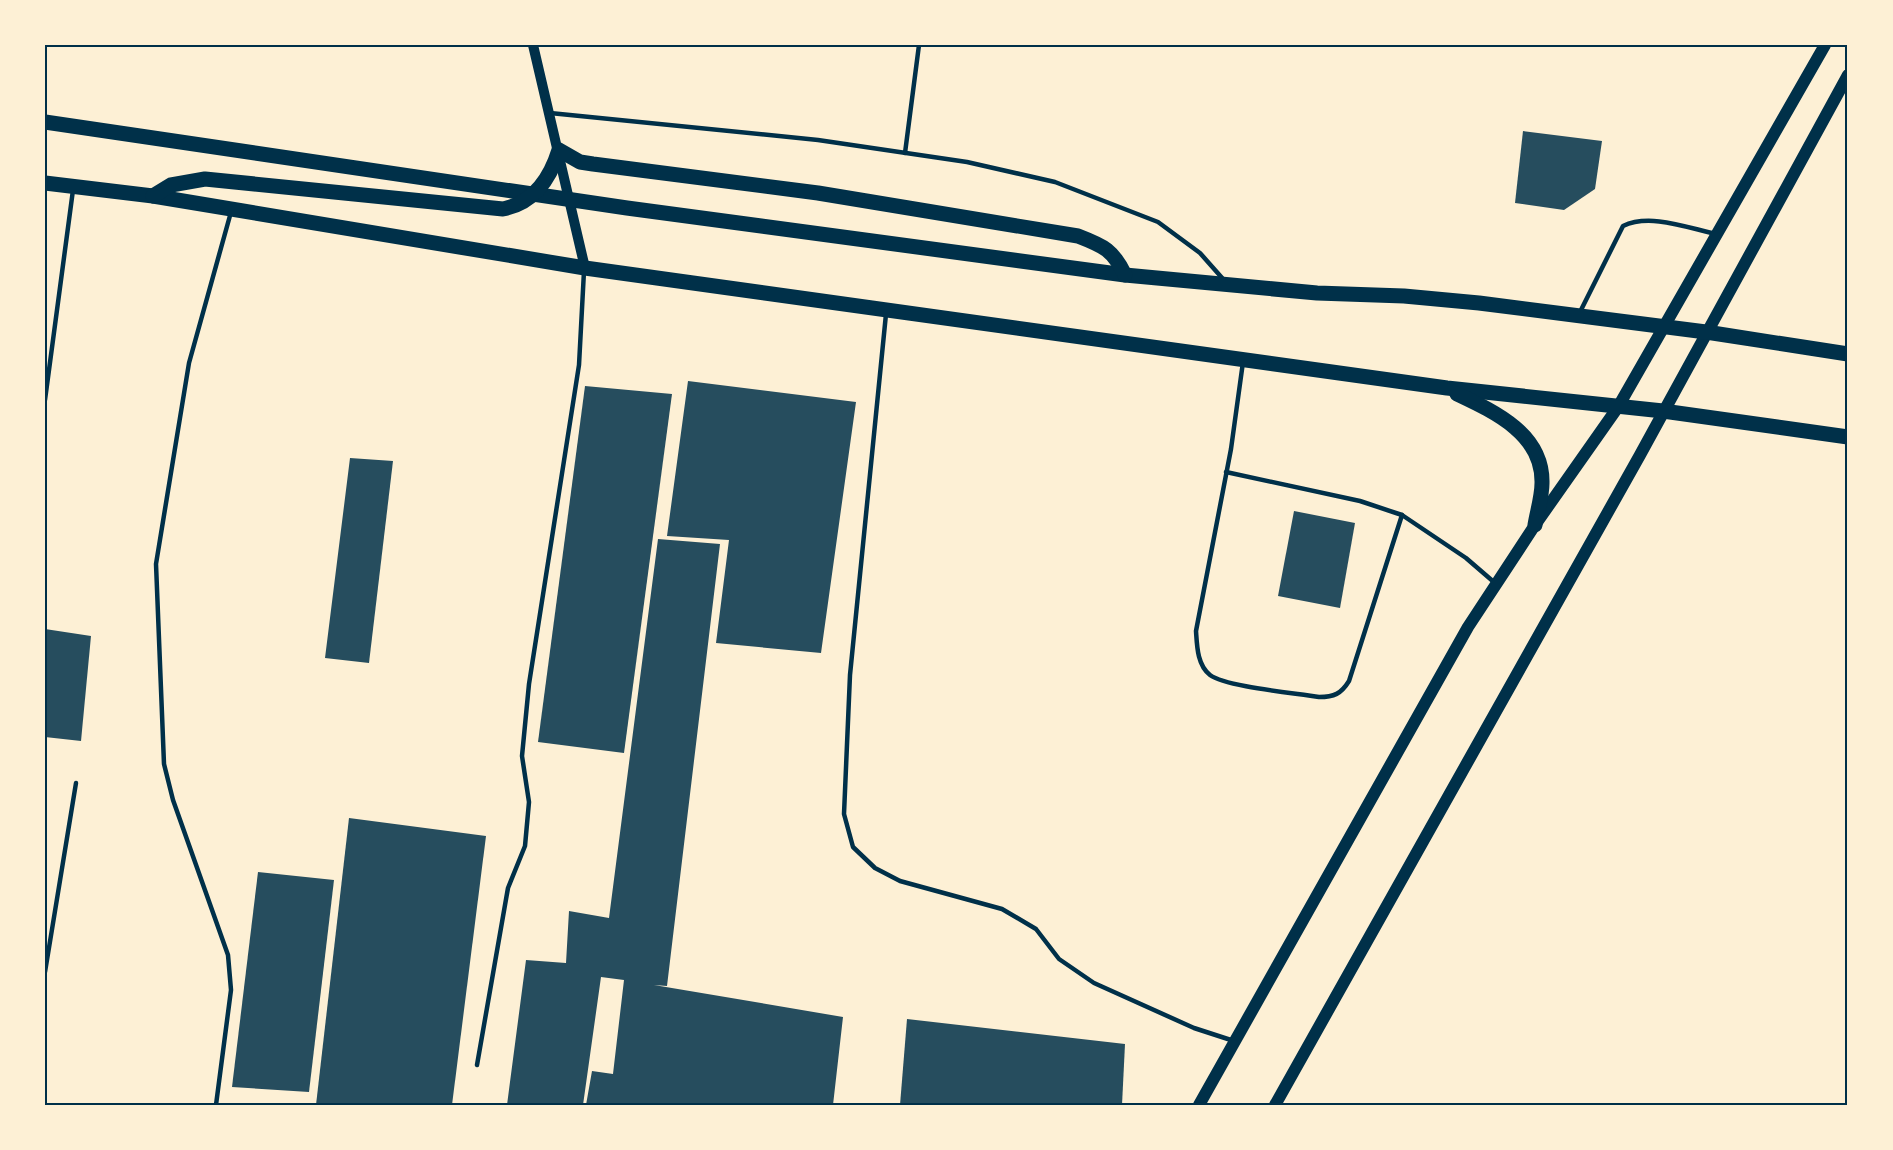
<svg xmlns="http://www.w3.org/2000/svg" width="1893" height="1150" font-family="'DM Sans',sans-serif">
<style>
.building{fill:#264d5e}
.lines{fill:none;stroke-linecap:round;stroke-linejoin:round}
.service{stroke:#003049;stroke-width:4.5}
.tertiary{stroke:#003049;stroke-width:10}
.secondary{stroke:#003049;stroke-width:12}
.primary{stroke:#003049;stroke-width:15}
.neatline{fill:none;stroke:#003049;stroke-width:2}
</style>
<rect width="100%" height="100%" fill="#fdf0d5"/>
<g class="building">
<path d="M1523,131L1602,141L1595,189L1564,210L1515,203Z"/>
<path d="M688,381L856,402L821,653L716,643L729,540L667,536Z"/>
<path d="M585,386L672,394L624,753L538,742Z"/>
<path d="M350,458L393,461L369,663L325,658Z"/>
<path d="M1294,511L1355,523L1340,608L1278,596Z"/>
<path d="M658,539L720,544L667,986L654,985L843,1017L833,1105H586L592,1071L613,1074L624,980L601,977L583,1105H507L526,960L566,963L569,911L609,918Z"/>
<path d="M45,629L91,636L81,741L45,737Z"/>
<path d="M349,818L486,836L452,1105H316Z"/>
<path d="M258,872L334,880L309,1092L232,1087Z"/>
<path d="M907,1019L1125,1044L1122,1105H900Z"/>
</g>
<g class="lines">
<g class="service">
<path d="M550,113L818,140L967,162L1055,182L1158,222L1200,253L1223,279"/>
<path d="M905,153L919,45"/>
<path d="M1580,312L1623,226C1650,213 1688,228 1716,234"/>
<path d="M886,314L850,675L844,814L853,847L875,868L900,881L1002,909L1036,929L1059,959L1094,983L1194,1028L1234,1041"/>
<path d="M1243,362L1231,449L1196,631C1197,645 1197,665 1210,675C1226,687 1296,693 1319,697C1334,697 1341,694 1349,681L1402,515"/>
<path d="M45,400L73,190"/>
<path d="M1226,472L1360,501L1402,515L1466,558L1495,583"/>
<path d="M45,972L76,783"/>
<path d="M477,1065L508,888L525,846L529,802L522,756L529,684L579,365L584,271"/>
<path d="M216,1105L231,990L228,955L173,800L164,764L156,564L189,363L231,212"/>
</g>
<path class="tertiary" d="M533,45L585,268"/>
<g class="secondary">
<path d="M1199,1105L1468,627L1535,525L1618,407L1825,45"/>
<path d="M1275,1105L1640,455L1848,75"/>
</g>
<g class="primary">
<path d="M45,122L627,208L1125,275L1317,293L1404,296L1479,303L1706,332L1848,354"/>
<path d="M45,183L153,196L585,268L1447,388L1663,411L1848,437"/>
<path d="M153,196L171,185L205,179L503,209C534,203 550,179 559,150L580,162L593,164L818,193L1078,236C1104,246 1113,250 1125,275"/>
<path d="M1457,394C1495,412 1543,434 1542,483C1542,497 1537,512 1535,525"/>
</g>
</g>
<rect width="1893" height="1150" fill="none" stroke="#fdf0d5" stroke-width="93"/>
<rect x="46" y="46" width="1800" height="1058" class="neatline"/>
</svg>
